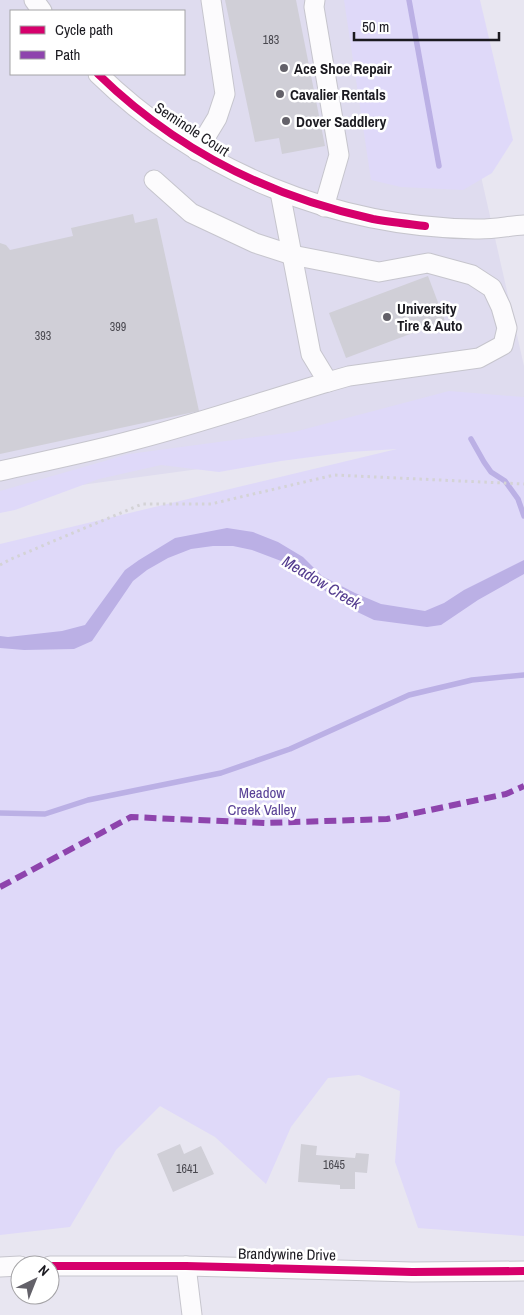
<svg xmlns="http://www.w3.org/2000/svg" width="524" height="1315" font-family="'Archivo Narrow',sans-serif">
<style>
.built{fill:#dfdcef;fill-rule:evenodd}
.green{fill:#dfd9f9}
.water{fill:#bbb0e5}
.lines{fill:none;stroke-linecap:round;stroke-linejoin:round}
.stream{stroke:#bbb0e5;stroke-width:5.5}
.building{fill:#d0cfd7}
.minor-casing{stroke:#c6c5cd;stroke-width:21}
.path{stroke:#d4d3d6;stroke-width:3;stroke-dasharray:2.5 4;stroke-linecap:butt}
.minor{stroke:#fcfbfd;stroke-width:19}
.quiet{stroke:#8e44ad;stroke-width:6;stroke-dasharray:12 6;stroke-linecap:butt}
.cycleway-casing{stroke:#fff;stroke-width:11}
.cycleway{stroke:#d6006c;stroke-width:8}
.poi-dot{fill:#636169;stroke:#fff;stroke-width:2}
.labels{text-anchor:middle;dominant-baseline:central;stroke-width:5;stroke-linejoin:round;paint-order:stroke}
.number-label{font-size:12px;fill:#48474e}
.poi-label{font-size:15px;font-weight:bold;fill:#1b1a20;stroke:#fff;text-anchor:start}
.street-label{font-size:15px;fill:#1b1a20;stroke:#fff}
.park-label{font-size:15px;fill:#5a4297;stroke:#fff}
.water-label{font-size:16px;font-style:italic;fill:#533b8e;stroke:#fff}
</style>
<rect width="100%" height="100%" fill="#e8e6f1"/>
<path class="built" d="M0,0H441L524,366V425L0,496ZM11,11H184V74H11Z"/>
<g class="green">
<path d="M344,0H480L513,140L492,173L463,190L401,187L371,180Z"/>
<path d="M449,391L524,397V1236L418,1228L395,1162L400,1091L359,1075L328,1078L291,1127L266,1184L215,1137L160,1106L116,1150L70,1227L0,1235V544L397,449L349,452L281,461L219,472L161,465L99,479L15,510L0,513V491L129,454L294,432Z"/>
</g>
<path class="water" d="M227,528L253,532L278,542L303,557L322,576L355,593L381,604L425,611L444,603L464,590L524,560V574L478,600L441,625L427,627L374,620L347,607L289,564L252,550L233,546H213L191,549L168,558L147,570L133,581L92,641L74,649L24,650L0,648V636L8,637L62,631L85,625L125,570L139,560L175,538Z"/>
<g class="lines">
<g class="stream">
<path d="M409,0L439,166"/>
<path d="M471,439L484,462L491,472L505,481L518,499L524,516"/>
<path d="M0,813L45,814L88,800L221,773L290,749L409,695L472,680L524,675"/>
</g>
</g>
<g class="building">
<path d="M225,0H296L325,146L282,154L279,138L255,142Z"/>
<path d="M133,214L135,223L157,218L199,411L0,454V243L6,245L10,250L73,236L71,228Z"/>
<path d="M428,276L445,321L346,358L329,313Z"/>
<path d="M180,1144L184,1154L201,1146L214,1174L173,1192L157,1154Z"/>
<path d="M301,1144L317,1146L316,1155L355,1158L356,1153L369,1154L367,1173L355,1172V1189H340V1185L298,1182Z"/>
</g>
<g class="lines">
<defs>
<g id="minor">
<path d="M34,0L42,11"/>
<path d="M315,0L314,7L339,155L324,207"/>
<path d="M98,74C199,172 334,227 475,229C491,230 508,226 524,225"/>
<path d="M197,151L217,118L225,94L211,0"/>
<path d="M154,180L191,213L255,243L292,255L379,272L428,263L472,275L492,288L501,307L507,328L503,345L479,358L349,376L328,382"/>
<path d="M0,471C45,461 90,452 134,440C200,423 264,401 328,382L311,354L280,192"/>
<path d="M50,1266H186L412,1272L524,1271"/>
<path d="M186,1266L192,1315"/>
<path d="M0,1267L20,1266"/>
</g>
</defs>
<use href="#minor" class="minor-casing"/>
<path class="path" d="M0,565L11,559L142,504H211L334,475L524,484"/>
<use href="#minor" class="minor"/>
<path class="quiet" d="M0,887L131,817L266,823L387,819L506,794L524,786"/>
<defs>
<g id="cycleway">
<path d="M98,74C175,149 267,196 373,219C390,222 408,224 425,226"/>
<path d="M50,1266H186L412,1272L524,1271"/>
</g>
</defs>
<use href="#cycleway" class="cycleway-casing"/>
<use href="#cycleway" class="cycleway"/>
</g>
<g class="poi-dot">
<circle cx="284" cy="68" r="5"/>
<circle cx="280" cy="94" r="5"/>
<circle cx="286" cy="121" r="5"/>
<circle cx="387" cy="317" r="5"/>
</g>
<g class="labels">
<g class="number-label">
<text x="271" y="40">183</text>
<text x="118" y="327">399</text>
<text x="43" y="336">393</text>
<text x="334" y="1165">1645</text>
<text x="187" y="1169">1641</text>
</g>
<g class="poi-label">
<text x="294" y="68">Ace Shoe Repair</text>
<text x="290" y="94">Cavalier Rentals</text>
<text x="296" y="121">Dover Saddlery</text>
<text x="397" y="308">University<tspan x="397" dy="17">Tire &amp; Auto</tspan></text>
</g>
<g class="street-label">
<text transform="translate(192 129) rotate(33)">Seminole Court</text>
<text transform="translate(287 1254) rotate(1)">Brandywine Drive</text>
</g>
<g class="park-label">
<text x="262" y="792">Meadow<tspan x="262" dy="17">Creek Valley</tspan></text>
</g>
<g class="water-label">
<text transform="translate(322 582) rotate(31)">Meadow Creek</text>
</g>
</g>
<rect x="10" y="10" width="175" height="65" fill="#ffffff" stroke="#a4a3a6"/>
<rect x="20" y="26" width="25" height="8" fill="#d6006c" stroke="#a4a3a6"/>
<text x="55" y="35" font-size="15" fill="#1b1a20">Cycle path</text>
<rect x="20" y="51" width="25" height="8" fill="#8e44ad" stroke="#a4a3a6"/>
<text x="55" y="60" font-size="15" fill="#1b1a20">Path</text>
<g transform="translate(35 1280) rotate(43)"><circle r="24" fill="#ffffff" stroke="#a4a3a6"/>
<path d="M0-4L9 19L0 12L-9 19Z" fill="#636169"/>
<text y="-8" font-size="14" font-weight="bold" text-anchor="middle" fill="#1b1a20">N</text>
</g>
<path d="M354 32v8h145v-8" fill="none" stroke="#1b1a20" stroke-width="2.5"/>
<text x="362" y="32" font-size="15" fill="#1b1a20" stroke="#ffffff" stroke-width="4" paint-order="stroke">50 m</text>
</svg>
